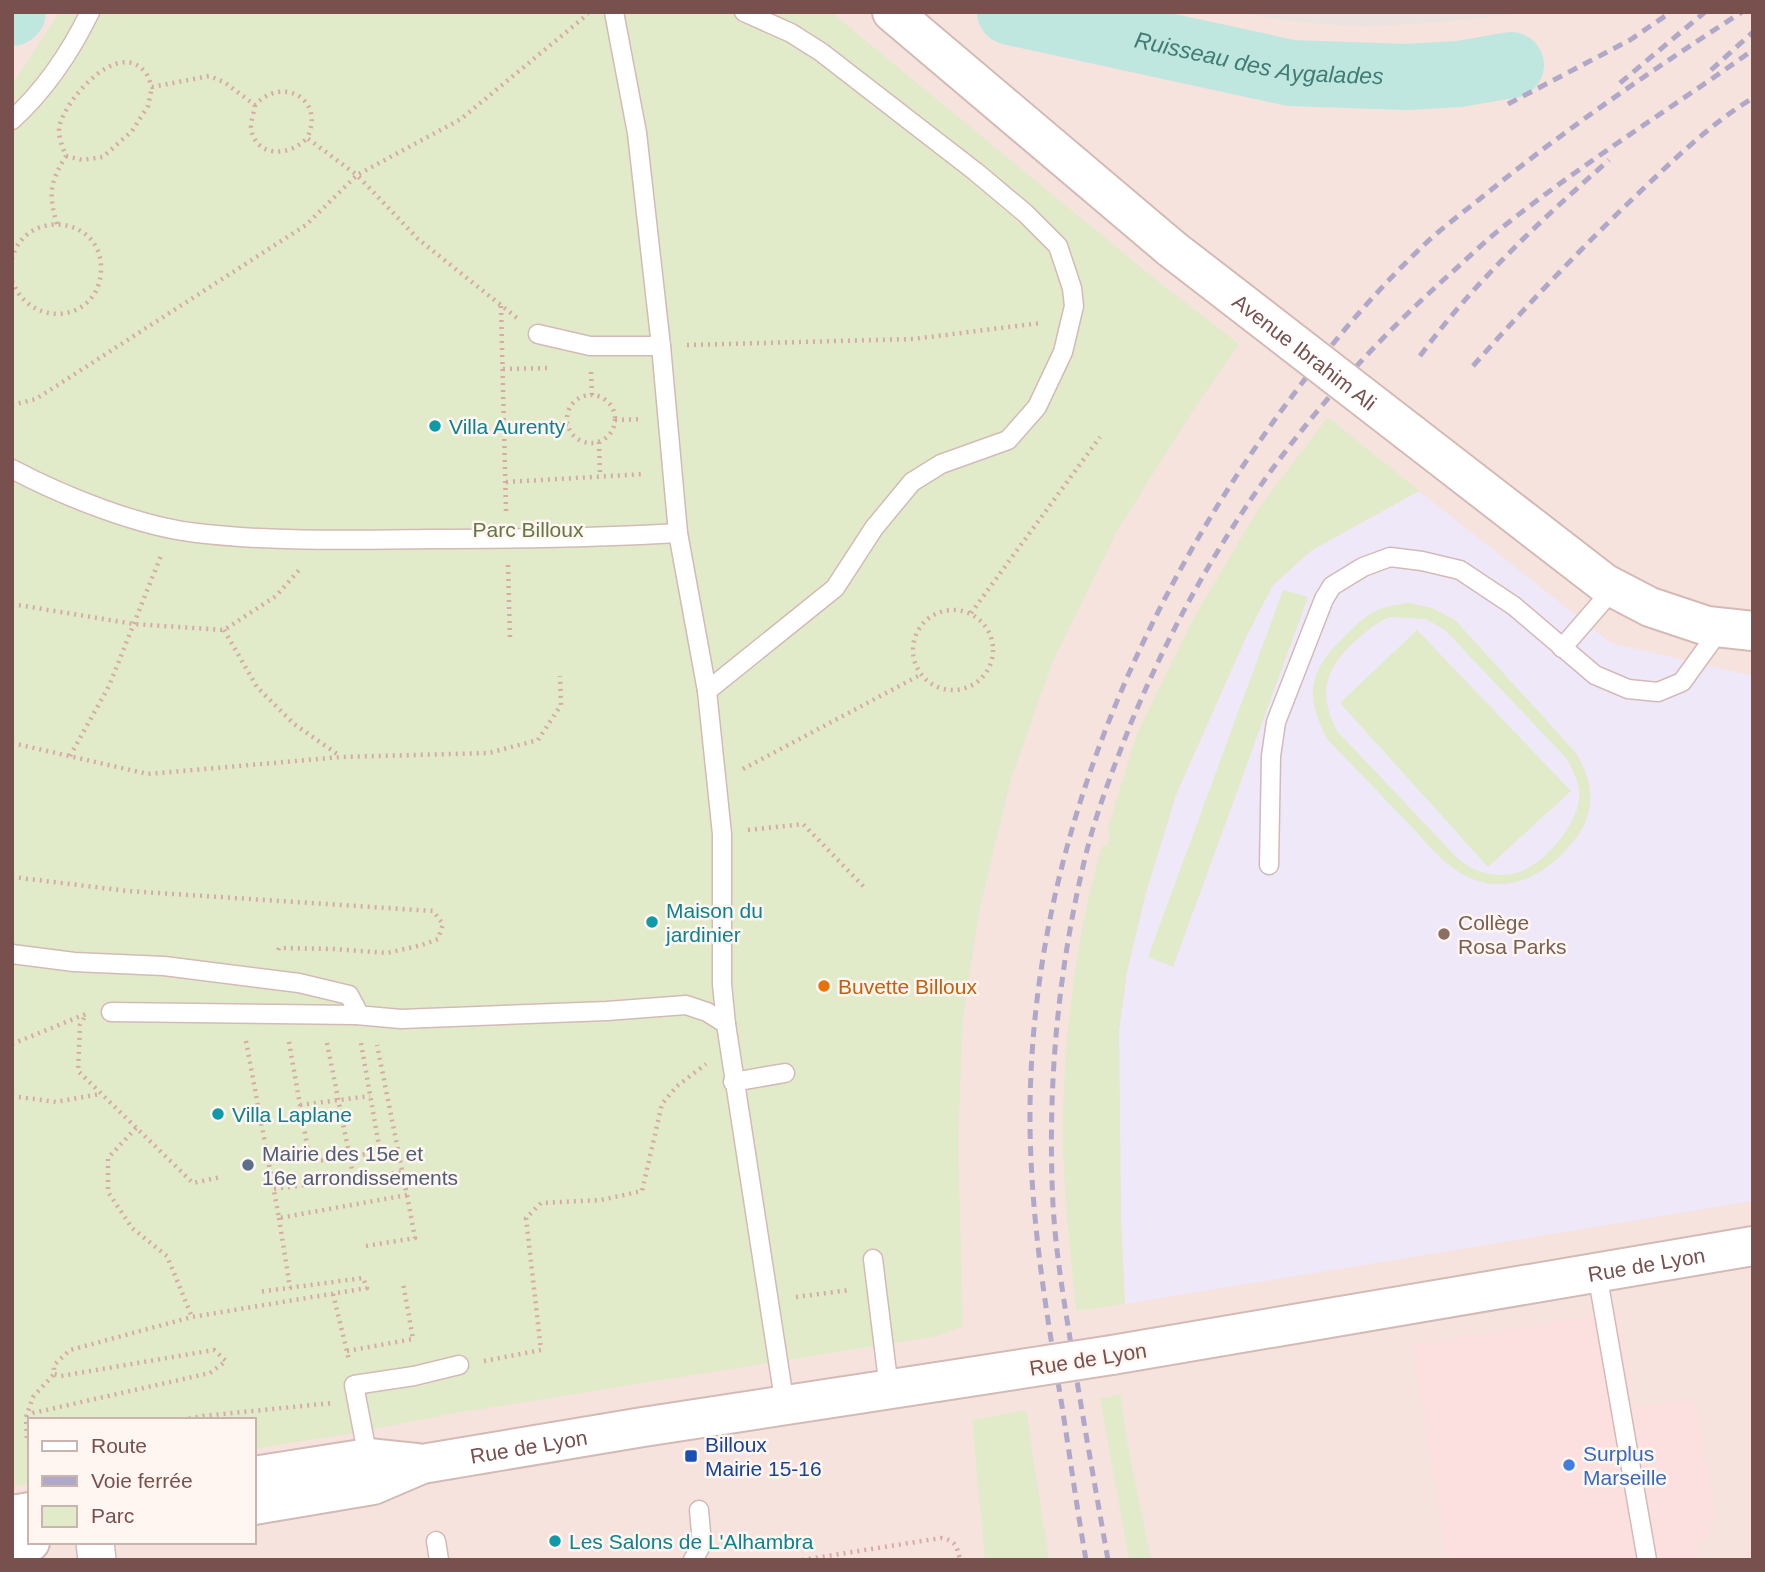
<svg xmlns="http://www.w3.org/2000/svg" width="1765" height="1572" font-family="Helvetica,sans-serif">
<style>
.residential{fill:#f6e3dd;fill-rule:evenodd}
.commercial{fill:#fce0e0}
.industrial{fill:#ece3e1}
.education{fill:#eee8f9}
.green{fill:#e1ebc9;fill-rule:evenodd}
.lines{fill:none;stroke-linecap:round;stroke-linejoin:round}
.river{stroke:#c0e6e0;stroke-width:66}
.service-casing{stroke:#d4bab6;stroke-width:21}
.minor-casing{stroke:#d4bab6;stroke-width:40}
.tertiary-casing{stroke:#d4bab6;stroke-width:42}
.path{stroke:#d7aaa6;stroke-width:4.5;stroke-dasharray:2 5;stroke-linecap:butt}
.service{stroke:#fff;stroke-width:18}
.minor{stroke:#fff;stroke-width:37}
.tertiary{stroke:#fff;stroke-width:38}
.rail{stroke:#b0a8c8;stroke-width:5;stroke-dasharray:10 7;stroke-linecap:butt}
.tertiary-bridge-casing{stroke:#d4bab6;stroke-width:42;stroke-linecap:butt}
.tertiary-bridge{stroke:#fff;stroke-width:38}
.culture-dot{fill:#0f9aa8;stroke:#fff6f2;stroke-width:2.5}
.education-dot{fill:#8d6e63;stroke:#fff6f2;stroke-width:2.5}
.food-dot{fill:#e8710a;stroke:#fff6f2;stroke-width:2.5}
.service-dot{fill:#5c6f8a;stroke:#fff6f2;stroke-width:2.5}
.transit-dot{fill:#1a4fb4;stroke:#fff6f2;stroke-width:2.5}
.shop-dot{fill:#3f7fe0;stroke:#fff6f2;stroke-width:2.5}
.labels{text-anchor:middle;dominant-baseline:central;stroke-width:5;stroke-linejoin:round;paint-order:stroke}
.street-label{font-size:21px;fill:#78504e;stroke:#fff6f2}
.culture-label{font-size:21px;fill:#0d838f;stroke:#fff6f2;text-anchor:start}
.park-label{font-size:21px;fill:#637743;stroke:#fff6f2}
.education-label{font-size:21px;fill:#785e54;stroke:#fff6f2;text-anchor:start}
.food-label{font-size:21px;fill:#c56008;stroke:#fff6f2;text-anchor:start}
.service-label{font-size:21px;fill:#4e5e75;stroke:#fff6f2;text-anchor:start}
.transit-label{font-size:21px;fill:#164399;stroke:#fff6f2;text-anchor:start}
.shop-label{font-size:21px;fill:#366cbe;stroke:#fff6f2;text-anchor:start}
.water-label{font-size:23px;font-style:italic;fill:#417c74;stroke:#fff6f2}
</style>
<rect width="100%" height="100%" fill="#fcf1ec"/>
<path class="residential" d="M12,12H1753V1560H12ZM30,1420H254V1542H30Z"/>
<path class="commercial" d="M1619,1311L1634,1408L1695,1398L1716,1521L1707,1523L1710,1538L1696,1541L1699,1560H1447L1413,1345Z"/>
<path class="industrial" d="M1238,12H1533L1445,22L1361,27L1287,21Z"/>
<path class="education" d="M1419,491L1611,643L1753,676V1201L1125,1304L1121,1221L1119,1031L1127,972L1145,896L1176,795L1247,635L1273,585L1312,550Z"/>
<g class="green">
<path d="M59,12H831L1150,275L1239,344L1194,409L1117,531L1053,661L1011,779L980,907L963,1018L958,1142L963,1326L938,1336L451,1414L349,1434L254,1449V1420H30V1484L12,1487V85Z"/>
<path d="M1328,417L1419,491L1312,550L1273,585L1247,635L1176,795L1145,896L1127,972L1119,1031L1121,1221L1125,1304L1076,1311C1071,1258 1065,1205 1063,1151C1061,1057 1075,937 1102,846H1107L1110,832L1107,831L1137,733L1193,619L1260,506Z"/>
<path d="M1283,590L1308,597L1173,967L1148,957Z"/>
<path d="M1409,603L1432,608L1455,620L1576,753C1593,781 1597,810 1576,838C1546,878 1498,902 1453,868C1435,855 1420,835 1404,819C1378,792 1352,765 1327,739C1304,695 1309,671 1344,637C1368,613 1375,607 1409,603ZM1390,617L1426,619L1445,630L1567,759C1572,769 1577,778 1579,790C1583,819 1547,861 1522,871C1501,880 1476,873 1459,860L1337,731C1318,694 1324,670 1354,642C1366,632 1375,623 1390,617Z"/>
<path d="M1417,630L1571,791L1488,867L1340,703Z"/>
<path d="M1121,1394L1126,1437L1151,1560H1129L1100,1399Z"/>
<path d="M1026,1410L1049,1560H985L972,1420Z"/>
</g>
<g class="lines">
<g class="river">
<path id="s1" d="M1010,12L1291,73L1406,77L1459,74L1511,65"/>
<path d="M12,13L13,12"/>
</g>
<defs>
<g id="service">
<path d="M12,120C46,89 70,53 90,12"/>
<path d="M538,334L590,346H661L637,133L614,12"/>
<path d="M661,346L678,533L707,691L722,834V984L726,1024"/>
<path d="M12,469C63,496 140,527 197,533C274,542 352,540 429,539C513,539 595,538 678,533"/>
<path d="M1562,648L1614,588"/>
<path d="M707,691L835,588L874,528L912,482L941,464L1008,440L1037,407L1063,352L1074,306L1072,288L1058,246L1025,213L976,172L821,52L791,33L744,12"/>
<path d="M1269,865L1271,756L1276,722L1324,599L1332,586L1363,567L1390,557L1422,561L1460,570L1514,606L1595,675L1628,689L1658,692L1682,682L1721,628"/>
<path d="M12,954L74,962L164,966L299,983L349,995L357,1010L356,1015L401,1019L607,1011L686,1005L707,1012L726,1024L785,1406"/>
<path d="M111,1012L356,1015"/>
<path d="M733,1082L785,1073"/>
<path d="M873,1259L889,1389"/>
<path d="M1597,1273L1647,1560"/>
<path d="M368,1458L354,1385L414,1376L459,1365"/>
<path d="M436,1541L439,1560"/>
<path d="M693,1560L702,1544L699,1510"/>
</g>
<path id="minor" d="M95,1542L97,1560"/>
<g id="tertiary">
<path d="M892,12L1172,249"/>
<path d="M1410,433L1604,583L1650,607L1707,626L1753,631"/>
<path id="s2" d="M1112,1355L1753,1246"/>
<path d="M254,1476L368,1458L416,1463"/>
<path id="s3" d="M254,1505L373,1485L422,1464L643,1427L937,1382"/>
<path d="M12,1515L30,1512"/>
<path d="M12,1545L30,1542"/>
</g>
</defs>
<use href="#service" class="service-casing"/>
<use href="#minor" class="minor-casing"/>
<use href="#tertiary" class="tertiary-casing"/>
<g class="path">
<path d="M255,105C254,112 251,120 251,127C254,157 289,158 307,138"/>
<path d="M66,156L82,160L103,157L132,131L148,106L152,87"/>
<path d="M57,224C48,194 50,182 66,156C62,146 57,134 60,124C67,98 118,39 145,72C148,75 150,82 152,87L209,76L224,82L255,105C283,75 326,100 307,138L357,175L461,119L588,14"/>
<path d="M12,259C24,209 99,215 101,266C103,321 32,332 12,281"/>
<path d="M501,306L506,511"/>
<path d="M687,345L913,339L1041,323"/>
<path d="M503,369L551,368"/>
<path d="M591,372L592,395"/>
<circle cx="591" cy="419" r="24"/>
<path d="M12,405L36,399L306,225L357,175L418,239L517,318"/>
<path d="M615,420L642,419"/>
<path d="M504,427L568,424"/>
<path d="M599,442L600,476"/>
<path d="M506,482L645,474"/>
<path d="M508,565L510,638"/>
<path d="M12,604L134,624L224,630L276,596L301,568"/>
<circle cx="953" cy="650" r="40"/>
<path d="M971,613L1100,437"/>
<path d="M224,630L257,687L294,724L340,756"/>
<path d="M12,743L148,774L341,757L489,753L538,740L561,705L560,676"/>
<path d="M70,756L109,686L162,553"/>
<path d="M743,769L920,675"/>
<path d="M748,830L803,824L866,889"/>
<path d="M12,877L128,891L433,911L443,924L438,939L422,945L387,953L334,949L279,948L277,953"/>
<path d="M84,1018L80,1025L78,1071L193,1183L221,1177"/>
<path d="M246,1041L279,1218L407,1195L377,1045"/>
<path d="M289,1042L310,1162L380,1152L361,1043"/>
<path d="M327,1043L354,1179"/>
<path d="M12,1044L86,1014"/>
<path d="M12,1096L56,1102L100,1094"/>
<path d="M300,1105L370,1096"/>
<path d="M136,1128L108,1158V1192L132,1228L167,1256L192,1317"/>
<path d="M274,1189L403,1172"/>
<path d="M279,1218L290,1288"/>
<path d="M366,1246L415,1238L407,1195"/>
<path d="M333,1294L349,1360"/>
<path d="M796,1297L850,1290"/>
<path d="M347,1351L413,1339L403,1283"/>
<path d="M484,1361L541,1350L526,1218L541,1203L601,1200L642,1191L662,1104L677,1086L706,1064"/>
<path d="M26,1417L33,1397L54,1374"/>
<path d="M182,1420L203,1416L332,1403"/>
<path d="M30,1444L27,1439L26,1418L33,1413L210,1373L226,1361L214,1350L61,1376L54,1374V1365L70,1350L192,1317L367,1288L363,1278L258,1292"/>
<path d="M802,1560L941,1538C955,1540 957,1546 960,1560"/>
</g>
<use href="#service" class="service"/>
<use href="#minor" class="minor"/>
<use href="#tertiary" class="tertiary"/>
<g class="rail">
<path d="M1711,70L1753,32"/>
<path d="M1620,83L1705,12"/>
<path d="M1508,104L1630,40L1671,12"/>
<path d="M1420,356C1474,282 1541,220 1609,160"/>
<path d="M1473,366C1528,304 1585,244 1645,187C1679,155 1713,122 1753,98"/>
<path d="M1086,1560C1077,1509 1070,1457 1062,1406C1046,1311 1031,1221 1030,1124C1028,869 1129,623 1276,418C1321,356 1369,297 1425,244C1442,228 1462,213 1481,198C1564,130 1652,70 1742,12"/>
<path d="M1108,1560C1096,1492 1084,1424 1073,1357C1065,1307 1056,1256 1053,1205C1047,1086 1058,966 1087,850C1098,807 1115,764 1131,723C1205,545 1307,402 1450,274C1468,258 1485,241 1504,226C1583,163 1670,109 1753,50"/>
</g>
<defs>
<g id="tertiary-bridge">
<path id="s4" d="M1172,249L1410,433"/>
<path d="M937,1382L1112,1355"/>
</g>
</defs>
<use href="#tertiary-bridge" class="tertiary-bridge-casing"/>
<use href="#tertiary-bridge" class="tertiary-bridge"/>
</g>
<g class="culture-dot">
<circle cx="435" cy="426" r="7"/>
<circle cx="652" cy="922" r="7"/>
<circle cx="218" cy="1114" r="7"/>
<circle cx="555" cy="1541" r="7"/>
</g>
<circle class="education-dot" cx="1444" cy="934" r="7"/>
<circle class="food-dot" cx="824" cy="986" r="7"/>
<circle class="service-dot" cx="248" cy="1165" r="7"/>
<rect class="transit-dot" x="684" y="1449" width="14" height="14" rx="3.5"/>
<circle class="shop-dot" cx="1569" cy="1465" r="7"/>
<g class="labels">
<g class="street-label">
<text stroke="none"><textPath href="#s4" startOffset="168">Avenue Ibrahim Ali</textPath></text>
<text stroke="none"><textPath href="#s2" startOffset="542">Rue de Lyon</textPath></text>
<text transform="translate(1088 1359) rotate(-9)">Rue de Lyon</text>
<text stroke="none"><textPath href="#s3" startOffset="282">Rue de Lyon</textPath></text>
</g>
<g class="culture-label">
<text x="449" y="426">Villa Aurenty</text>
<text x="666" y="910">Maison du<tspan x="666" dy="24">jardinier</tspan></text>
<text x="232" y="1114">Villa Laplane</text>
<text x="569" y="1541">Les Salons de L'Alhambra</text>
</g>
<g class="park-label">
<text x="528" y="529">Parc Billoux</text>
</g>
<g class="education-label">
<text x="1458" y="922">Collège<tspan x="1458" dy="24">Rosa Parks</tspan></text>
</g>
<g class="food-label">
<text x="838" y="986">Buvette Billoux</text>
</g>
<g class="service-label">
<text x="262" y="1153">Mairie des 15e et<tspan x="262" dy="24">16e arrondissements</tspan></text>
</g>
<g class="transit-label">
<text x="705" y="1444">Billoux<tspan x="705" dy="24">Mairie 15-16</tspan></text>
</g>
<g class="shop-label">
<text x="1583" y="1453">Surplus<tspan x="1583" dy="24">Marseille</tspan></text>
</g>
<g class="water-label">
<text stroke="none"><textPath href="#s1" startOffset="254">Ruisseau des Aygalades</textPath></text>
</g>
</g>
<rect width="1765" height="1572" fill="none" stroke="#78504e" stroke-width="28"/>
<rect x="28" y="1418" width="228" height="126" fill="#fff6f2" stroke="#c9b4b0" stroke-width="2"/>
<rect x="42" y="1441" width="35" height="10" fill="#ffffff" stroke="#c9b4b0" stroke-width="2"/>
<text x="91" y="1453" font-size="21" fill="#78504e">Route</text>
<rect x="42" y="1476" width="35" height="10" fill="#b0a8c8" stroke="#c9b4b0" stroke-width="2"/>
<text x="91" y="1488" font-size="21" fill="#78504e">Voie ferrée</text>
<rect x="42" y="1506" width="35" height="21" fill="#e1ebc9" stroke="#c9b4b0" stroke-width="2"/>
<text x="91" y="1523" font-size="21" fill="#78504e">Parc</text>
</svg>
